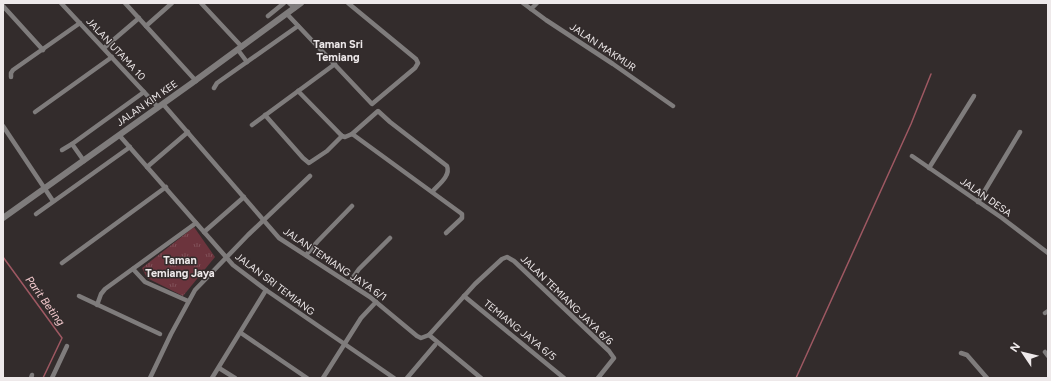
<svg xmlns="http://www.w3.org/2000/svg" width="1051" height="381" font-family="Figtree,sans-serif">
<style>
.grass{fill:url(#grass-tufts)}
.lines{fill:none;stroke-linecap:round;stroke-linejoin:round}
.stream{stroke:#9e5862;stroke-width:1.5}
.minor{stroke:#7f7c7c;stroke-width:4.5}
.tertiary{stroke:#7f7c7c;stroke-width:6}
.labels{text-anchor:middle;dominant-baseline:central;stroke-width:3;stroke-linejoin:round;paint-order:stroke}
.street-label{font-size:10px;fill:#eee9ea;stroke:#332c2c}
.neighbourhood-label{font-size:11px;font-weight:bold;fill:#eee9ea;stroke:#332c2c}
.water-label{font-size:11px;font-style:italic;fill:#facfd3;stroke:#332c2c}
</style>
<defs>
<pattern id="grass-tufts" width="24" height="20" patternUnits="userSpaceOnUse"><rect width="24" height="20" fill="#6c343d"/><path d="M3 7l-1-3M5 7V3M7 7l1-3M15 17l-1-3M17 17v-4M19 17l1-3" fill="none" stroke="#815159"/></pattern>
</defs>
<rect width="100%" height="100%" fill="#332c2c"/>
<path class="grass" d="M194,227L215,257L183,296L147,278L142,268Z"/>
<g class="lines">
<g class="stream">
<path d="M3,257L62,338L43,378"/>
<path d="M796,378L911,124L931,74"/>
</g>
<g class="minor">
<path d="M61,3L158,107"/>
<path d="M125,3L196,81"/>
<path d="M201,3L242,47"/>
<path d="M289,3L295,8"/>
<path d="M523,3L546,20L613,64L673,106"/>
<path d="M3,6L43,50"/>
<path d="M531,9L537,3"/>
<path d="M287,14L372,104L415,68L418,63L416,59L348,3"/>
<path d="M268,16L284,3"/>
<path d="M146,26L172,3"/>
<path d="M104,48L139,18"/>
<path d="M238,50L247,62"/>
<path d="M11,77V73L13,70L80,23"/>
<path d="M214,88L217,83L298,26"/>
<path d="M298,91L342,136"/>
<path d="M163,104L279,238L370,297L417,336L421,338L429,335L475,284L502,259L507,257L514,261L609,351L614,358L598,378"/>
<path d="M35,112L112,57"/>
<path d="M265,115L303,158L309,163L327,151L342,136"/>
<path d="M252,125L335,64"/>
<path d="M3,126L53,201"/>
<path d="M352,134L378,111L390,122L447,166C451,176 438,185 433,191"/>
<path d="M119,135L233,265L266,290L394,378"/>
<path d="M342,136L345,137L352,134L355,136L462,214V218L446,233"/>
<path d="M72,144L84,161"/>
<path d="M62,150L72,144L144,92"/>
<path d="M912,156L1002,218L1048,253"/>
<path d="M147,167L188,132"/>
<path d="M929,168L974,96"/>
<path d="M978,202L1020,132"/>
<path d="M36,214L130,147"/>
<path d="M204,232L244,197"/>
<path d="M306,255L318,241L352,206"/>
<path d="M62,263L166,187"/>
<path d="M133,269L145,282L188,301"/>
<path d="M349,283L359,269L390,238"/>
<path d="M79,296L160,334"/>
<path d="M464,296L564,378"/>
<path d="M97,305L101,294L105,289L196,223"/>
<path d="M1045,313L1048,311"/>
<path d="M241,333L307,378"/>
<path d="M429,335L481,378"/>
<path d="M1045,352L1048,356"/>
<path d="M961,353L967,355L987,378"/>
<path d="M219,368L235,378"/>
<path d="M31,378L32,375"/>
<path d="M52,378L67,346"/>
<path d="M150,378L171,334L195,290L248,235L310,176"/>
<path d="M212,378L266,290"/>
<path d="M323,378L361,318L376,302"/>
<path d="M407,378L435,345"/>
</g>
<path class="tertiary" d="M3,218L192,83L301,3"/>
</g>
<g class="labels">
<g class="street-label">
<text transform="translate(603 47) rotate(34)">JALAN MAKMUR</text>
<text transform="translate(116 49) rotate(47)">JALAN UTAMA 10</text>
<text transform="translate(147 103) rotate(-35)">JALAN KIM KEE</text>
<text transform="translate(986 197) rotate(35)">JALAN DESA</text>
<text transform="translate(335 264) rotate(34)">JALAN TEMIANG JAYA 6/1</text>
<text transform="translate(275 284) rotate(37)">JALAN SRI TEMIANG</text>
<text transform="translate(567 300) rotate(44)">JALAN TEMIANG JAYA 6/6</text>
<text transform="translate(520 330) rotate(39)">TEMIANG JAYA 6/5</text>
</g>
<g class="neighbourhood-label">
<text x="338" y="44">Taman Sri<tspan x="338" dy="13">Temiang</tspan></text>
<text x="180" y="260">Taman<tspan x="180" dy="13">Temiang Jaya</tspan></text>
</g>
<g class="water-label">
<text transform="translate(45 301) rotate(54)">Parit Beting</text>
</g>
</g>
<rect width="1051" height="381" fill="none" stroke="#eee9ea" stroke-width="8"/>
<g transform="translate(1023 353) rotate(305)" stroke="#332c2c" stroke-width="3" paint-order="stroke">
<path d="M0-3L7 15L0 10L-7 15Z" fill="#eee9ea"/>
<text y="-6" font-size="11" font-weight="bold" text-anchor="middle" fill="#eee9ea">N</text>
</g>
</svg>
